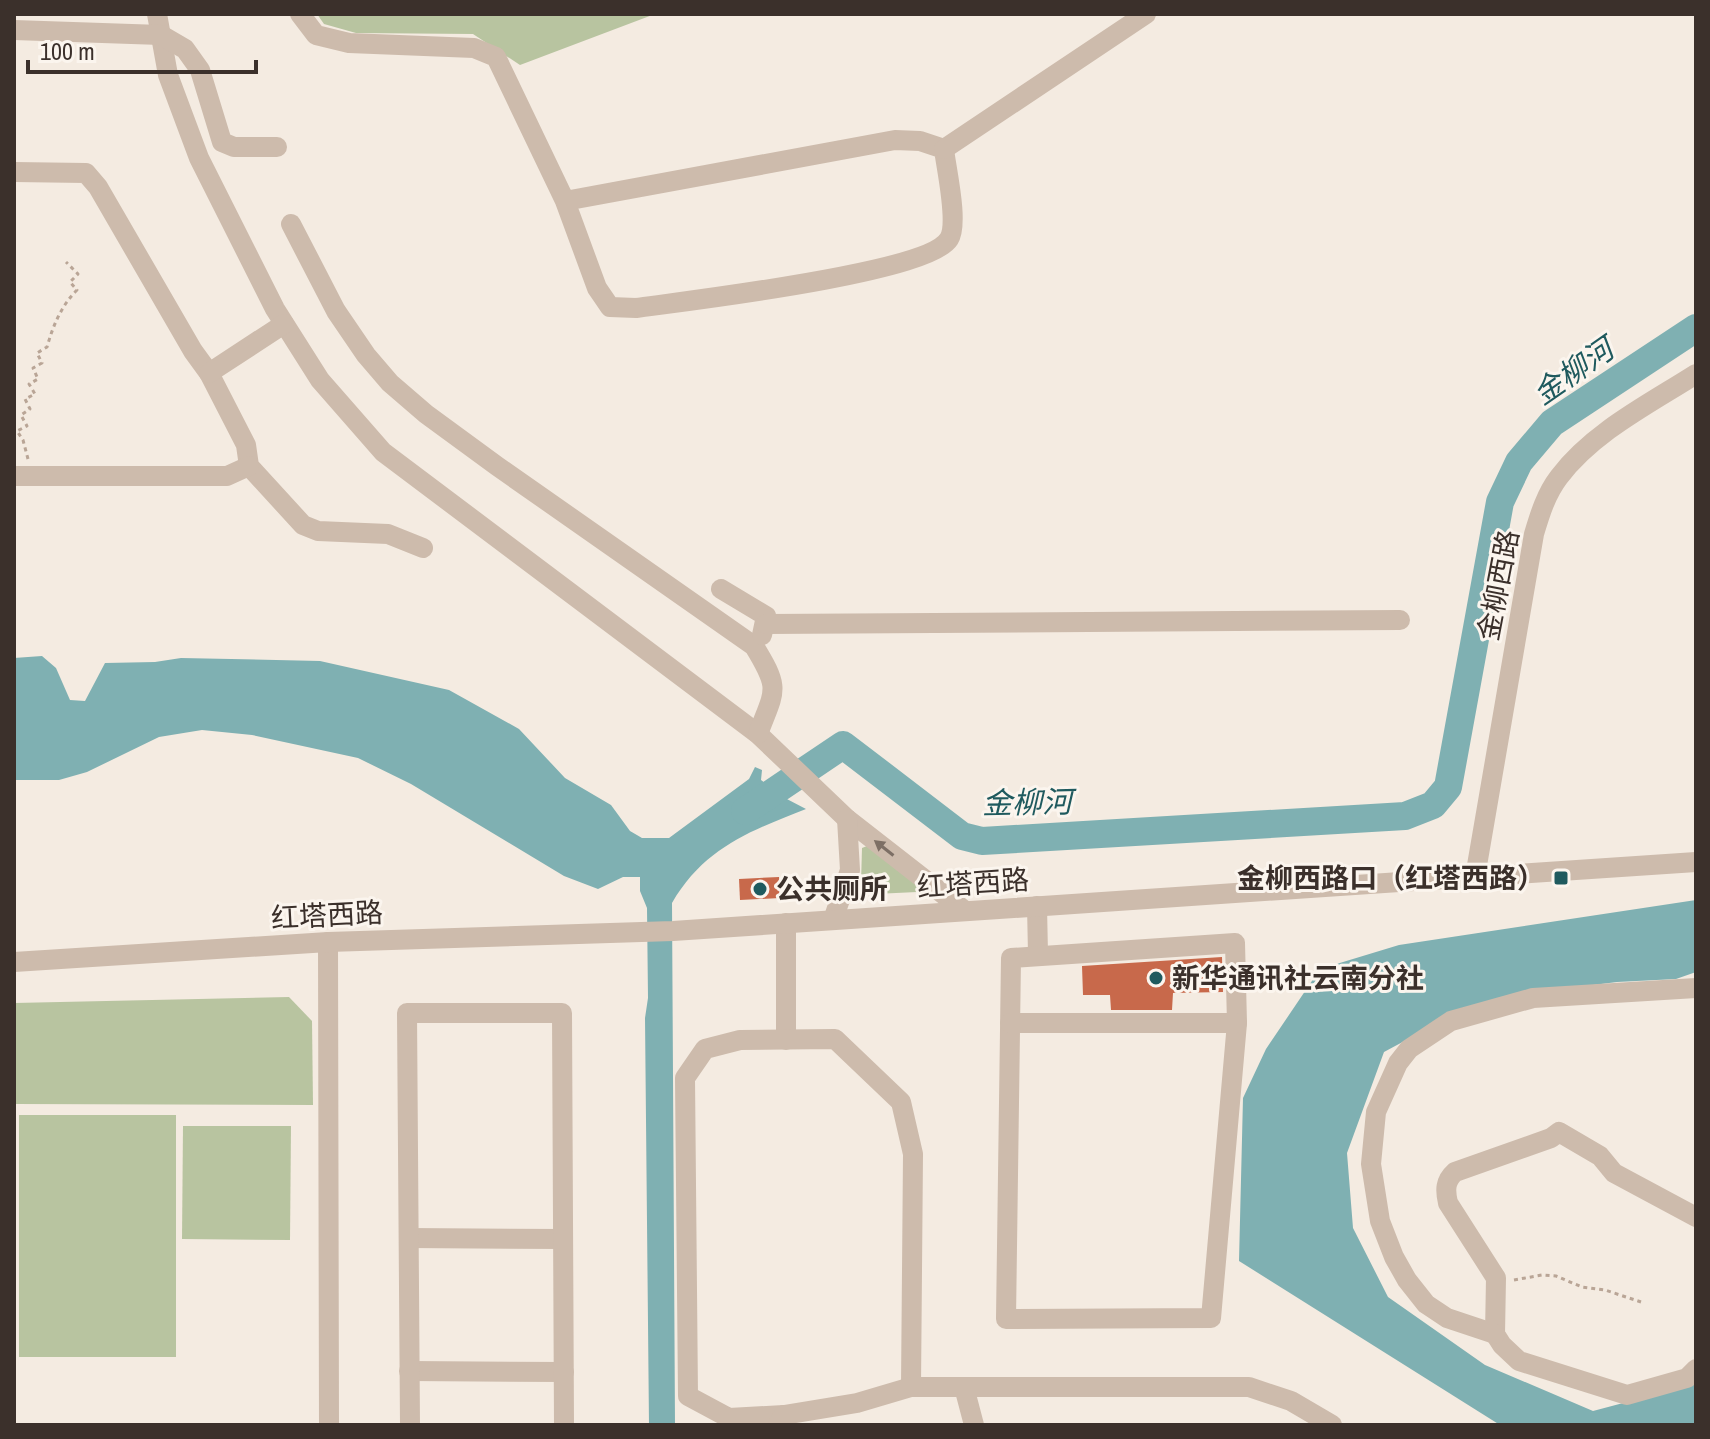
<svg xmlns="http://www.w3.org/2000/svg" width="1710" height="1439" font-family="'Archivo Narrow','Noto Sans SC',sans-serif">
<style>
.green{fill:#b8c4a0}
.water{fill:#7fb0b2}
.lines{fill:none;stroke-linecap:round;stroke-linejoin:round}
.river{stroke:#7fb0b2;stroke-width:28}
.building{fill:#c8694b}
.path{stroke:#b9a596;stroke-width:3;stroke-dasharray:4 4;stroke-linecap:butt}
.minor{stroke:#cdbbac;stroke-width:20}
.oneway{fill:#7d6f65}
.poi-dot{fill:#1f5a5e;stroke:#fbf5ee;stroke-width:3}
.labels{text-anchor:middle;dominant-baseline:central;stroke-width:6;stroke-linejoin:round;paint-order:stroke}
.street-label{font-size:28px;fill:#3b302b;stroke:#fbf5ee}
.poi-label{font-size:28px;font-weight:bold;fill:#3b302b;stroke:#fbf5ee;text-anchor:start}
.water-label{font-size:30px;font-style:italic;fill:#1f5a5e;stroke:#fbf5ee}
</style>
<rect width="100%" height="100%" fill="#f4ebe1"/>
<g class="green">
<path d="M317,14H655L520,65L473,34L356,33L324,24Z"/>
<path d="M867,846L919,882L917,892L875,894L861,884L862,848Z"/>
<path d="M289,997L312,1021L313,1105L14,1104V1003Z"/>
<rect x="19" y="1115" width="157" height="242"/>
<rect x="14" y="1116" width="1" height="247"/>
<path d="M183,1126H291L290,1240L182,1239Z"/>
</g>
<g class="water">
<path d="M42,656L56,668L70,700L85,701L105,663L155,662L181,658L320,661L449,690L519,729L565,778L611,805L630,831L642,838H669L749,779L755,767L762,770L761,780L783,797L806,809C750,831 704,848 672,903L675,1425H649L645,1018L648,998L647,908L640,891V877H623L598,889L564,876L411,784L358,758L252,735L202,730L159,737L87,772L59,780H14V658Z"/>
<path d="M1696,900V972L1676,979L1617,982L1530,993L1451,1016L1384,1052L1347,1153L1353,1228L1388,1297L1485,1365L1593,1411L1691,1385L1696,1380V1425H1500L1239,1261L1243,1098L1266,1049L1320,969L1399,945Z"/>
</g>
<g class="lines">
<path class="river" d="M745,811L843,745L962,836L982,841L1405,816L1433,805L1448,787L1500,502L1519,462L1552,423L1696,328"/>
</g>
<g class="building">
<path d="M779,877L780,898L740,900L739,879Z"/>
<path d="M1222,957L1223,992L1173,993L1172,1010H1111L1110,995H1083L1082,966Z"/>
</g>
<g class="lines">
<g class="path">
<path d="M28,459L23,440L17,431L27,426L21,415L30,409L25,399L35,394L29,384L38,379L33,368L42,363L37,353L47,347C53,326 61,306 77,290L70,282L78,274L66,262"/>
<path d="M1514,1280L1542,1275L1556,1276L1582,1287L1605,1290L1641,1302"/>
</g>
<g class="minor">
<path d="M157,14L168,75L199,158L275,309L320,380L383,452L758,734L847,819L965,911"/>
<path d="M300,14L316,35L349,43L474,48L496,57L565,201L597,288L610,307L636,308C686,301 928,273 949,239C959,223 946,168 944,149L920,141L895,140L565,201"/>
<path d="M14,30L161,35L185,49L200,70L222,142L234,147H277"/>
<path d="M944,149L1146,14"/>
<path d="M14,172L86,173L98,187L193,351L209,373L246,445L249,466L303,525L318,531L388,534L423,548"/>
<path d="M291,224L336,311L366,355L390,383L426,414L497,466L754,646C781,690 775,689 758,734"/>
<path d="M209,373L284,324"/>
<path d="M14,476H227L249,466"/>
<path d="M721,589L766,616L762,635"/>
<path d="M766,624L1400,620"/>
<path d="M1475,877L1534,534C1540,514 1546,494 1559,477C1593,432 1649,404 1696,374"/>
<path d="M1037,906L1038,954"/>
<path d="M833,920L850,870L847,819"/>
<path d="M786,923V1040"/>
<path d="M328,942L329,1425"/>
<path d="M1235,943L1237,1023L1211,1318L1006,1319L1011,958Z"/>
<path d="M14,962L328,942L673,931L1696,862"/>
<path d="M1010,1023H1237"/>
<path d="M1696,1217L1614,1173L1600,1156L1559,1132L1551,1138L1455,1172C1445,1181 1445,1190 1448,1203L1496,1278L1495,1334L1502,1345L1519,1361L1627,1395L1687,1378L1696,1369"/>
<path d="M409,1238L563,1239"/>
<path d="M1495,1334L1447,1318L1426,1304L1407,1280L1394,1257L1380,1221L1371,1164L1376,1112L1398,1063L1409,1049L1451,1021L1533,998L1696,988"/>
<path d="M409,1371L564,1372"/>
<path d="M964,1387L974,1425"/>
<path d="M784,1415L729,1418L688,1396L685,1078L705,1049L740,1040L835,1039L901,1102L913,1154L911,1387"/>
<path d="M410,1425L407,1013H562L564,1425"/>
<path d="M778,1425L784,1415L857,1403L911,1387H1249L1291,1401L1332,1425"/>
</g>
</g>
<defs><path id="oneway-solid" d="M-6-.8H1V-3.2L6.5 0L1 3.2V.8H-6Z" transform="scale(2)"/></defs>
<use class="oneway" href="#oneway-solid" transform="translate(884 848) rotate(-142)"/>
<g class="poi-dot">
<rect x="1553" y="870" width="16" height="16" rx="4"/>
<circle cx="760" cy="889" r="8"/>
<circle cx="1156" cy="978" r="8"/>
</g>
<g class="labels">
<g class="street-label">
<text transform="translate(1498 585) rotate(-79)">金柳西路</text>
<text transform="translate(973 883) rotate(-4)">红塔西路</text>
<text transform="translate(327 915) rotate(-3)">红塔西路</text>
</g>
<g class="poi-label">
<text x="1545" y="878" text-anchor="end">金柳西路口（红塔西路）</text>
<text x="776" y="889">公共厕所</text>
<text x="1172" y="978">新华通讯社云南分社</text>
</g>
<g class="water-label">
<text transform="translate(1573 371) rotate(-35)">金柳河</text>
<text transform="translate(1027 802) rotate(-1)">金柳河</text>
</g>
</g>
<rect width="1710" height="1439" fill="none" stroke="#3b302b" stroke-width="32"/>
<path d="M28 60v12h228v-12" fill="none" stroke="#3b302b" stroke-width="4"/>
<text x="40" y="60" font-size="24" fill="#3b302b" stroke="#fbf5ee" stroke-width="6" paint-order="stroke">100 m</text>
</svg>
